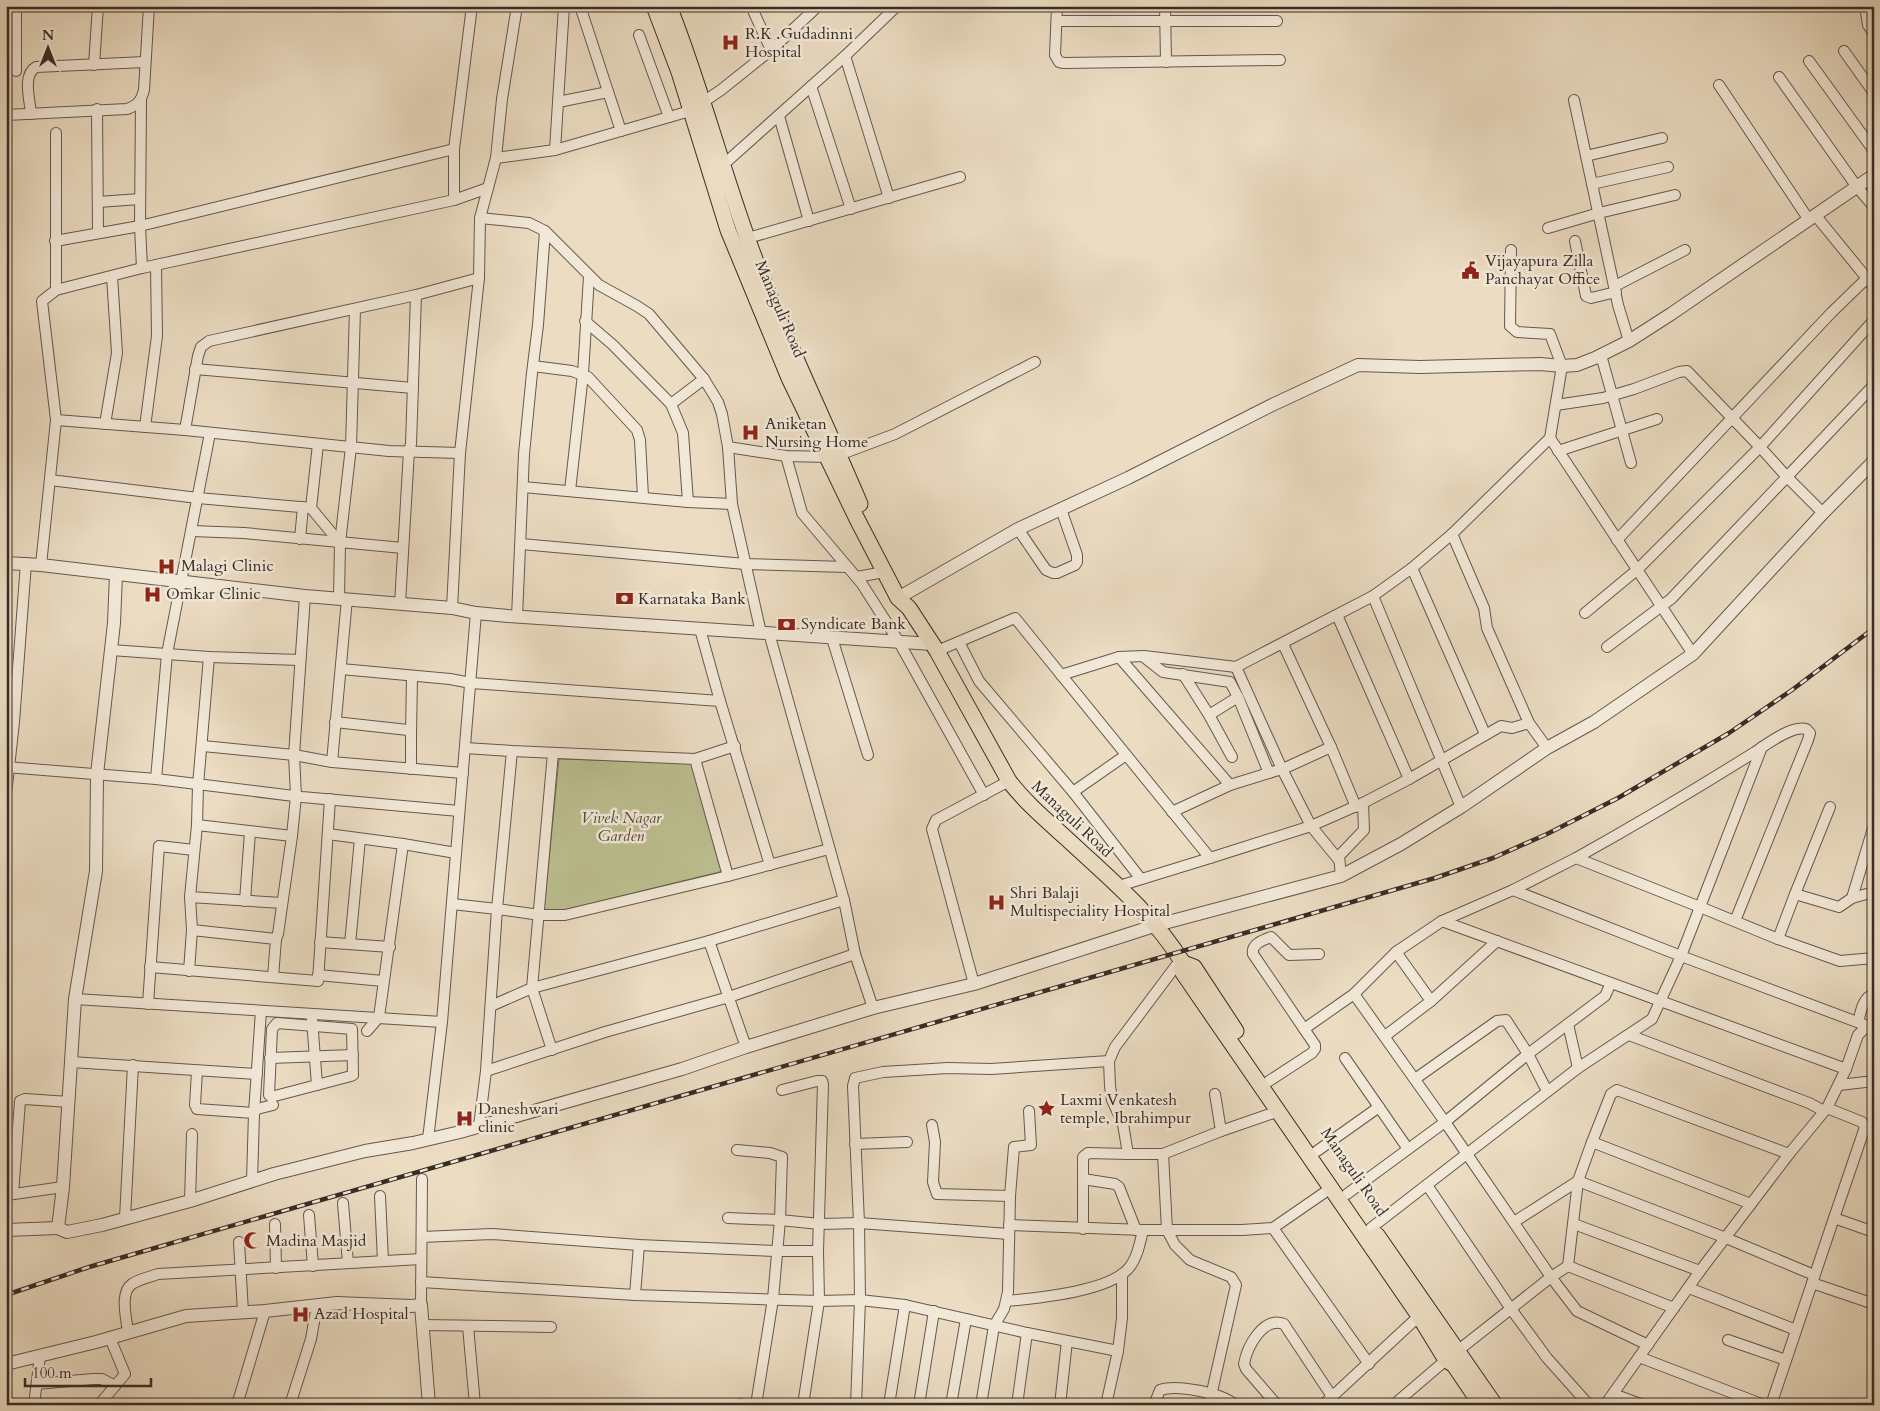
<svg xmlns="http://www.w3.org/2000/svg" width="1880" height="1411" font-family="Cardo,serif">
<style>
.green{fill:#bcbf90;stroke:#7a765c}
.lines{fill:none;stroke-linecap:round;stroke-linejoin:round}
.minor-casing{stroke:#65584e;stroke-width:12}
.tertiary-casing{stroke:#65584e;stroke-width:14}
.primary-casing{stroke:#382c27;stroke-width:17}
.minor{stroke:#f2e8d7;stroke-width:10}
.tertiary{stroke:#f2e8d7;stroke-width:12}
.primary{stroke:#ebdcc2;stroke-width:15}
.rail-casing{stroke:#382c27;stroke-width:4.5}
.rail{stroke:#f2e8d7;stroke-width:2.5;stroke-dasharray:8;stroke-linecap:butt}
.labels{text-anchor:middle;dominant-baseline:central;stroke-width:5;stroke-linejoin:round;paint-order:stroke}
.poi-label{font-size:16px;fill:#382c27;stroke:#f2e8d7;text-anchor:start}
.street-label{font-size:16px;fill:#382c27;stroke:#f2e8d7}
.park-label{font-size:16px;font-style:italic;fill:#52493c;stroke:#f2e8d7}
</style>
<rect width="100%" height="100%" fill="#ebdcc2"/>
<filter id="stains"><feTurbulence type="fractalNoise" baseFrequency=".004" numOctaves="4"/><feColorMatrix values="0 0 0 0 .2 0 0 0 0 .09 0 0 0 0 .02 0 0 0 .5 -.17"/></filter>
<radialGradient id="worn" r=".72"><stop offset=".6" stop-color="#630" stop-opacity="0"/><stop offset="1" stop-color="#630" stop-opacity=".3"/></radialGradient>
<path class="green" d="M559,759L691,763L723,871L560,911H544Z"/>
<g class="lines">
<defs>
<g id="minor">
<path d="M16,6V71"/>
<path d="M580,6L621,131"/>
<path d="M751,6L771,50"/>
<path d="M1057,6L1055,55L1059,62L1064,63L1280,60"/>
<path d="M1165,6L1166,62"/>
<path d="M1865,6L1868,25L1874,34"/>
<path d="M1057,21H1277"/>
<path d="M639,35L669,117"/>
<path d="M1844,51L1874,93"/>
<path d="M845,56L889,198"/>
<path d="M1809,61L1874,151"/>
<path d="M94,65L98,6"/>
<path d="M1779,77L1857,187L1874,207"/>
<path d="M1719,85L1809,220"/>
<path d="M811,86L851,209"/>
<path d="M1574,100L1618,305L1629,341"/>
<path d="M558,102L608,92"/>
<path d="M97,109L98,233"/>
<path d="M31,114C30,100 22,75 36,67L145,62"/>
<path d="M6,115L127,109C138,105 141,101 144,90L149,6"/>
<path d="M779,116L809,221"/>
<path d="M56,133V290"/>
<path d="M555,150L564,6"/>
<path d="M1586,156L1662,138"/>
<path d="M496,158L555,150L690,111L721,90L771,50L818,6"/>
<path d="M723,165L845,56L897,6"/>
<path d="M1592,184L1668,167"/>
<path d="M454,200V149L472,6"/>
<path d="M98,202L140,199"/>
<path d="M1816,216L1874,287"/>
<path d="M480,218L529,223L545,231L599,285L637,306L649,314L704,379L718,402L722,414L728,447L732,504L761,633"/>
<path d="M1548,228L1599,213L1675,195"/>
<path d="M748,238L960,177"/>
<path d="M55,241L140,226L141,99"/>
<path d="M1575,241L1586,296L1591,298L1616,292"/>
<path d="M142,268L140,226L454,149"/>
<path d="M1615,286L1685,250"/>
<path d="M585,321L613,345L671,404L683,433L688,502"/>
<path d="M1601,355L1631,463"/>
<path d="M533,366L572,371L588,377L637,430L640,440L643,497"/>
<path d="M195,369L413,388"/>
<path d="M671,404L704,379"/>
<path d="M1556,405L1603,398L1634,389L1679,372L1687,371L1760,447L1874,320"/>
<path d="M56,420L185,430L389,451L460,453"/>
<path d="M105,424L117,353L112,276"/>
<path d="M145,427L157,336L156,265"/>
<path d="M185,430L198,356L201,347L209,341L416,295L479,278"/>
<path d="M1550,438L1693,654"/>
<path d="M318,444L311,508L340,543L339,598"/>
<path d="M728,447L786,456L828,457L839,455L895,434L1035,362"/>
<path d="M1558,451L1657,419"/>
<path d="M786,456L802,513L862,584L899,642L984,795"/>
<path d="M50,480L198,498L311,508"/>
<path d="M523,487L688,502L732,504"/>
<path d="M570,491L583,374L589,276"/>
<path d="M1018,529L1046,570L1053,573H1057L1075,565L1077,562V555L1061,509"/>
<path d="M192,531L244,533L403,548"/>
<path d="M1452,534L1484,608L1487,628L1529,723"/>
<path d="M300,539L303,507"/>
<path d="M1617,540L1831,313L1866,279"/>
<path d="M340,543L351,447L355,309"/>
<path d="M521,544L745,564L847,567"/>
<path d="M41,565L56,420L42,301L56,290L142,268L454,200L488,188"/>
<path d="M1412,568L1485,734"/>
<path d="M857,577L884,572"/>
<path d="M1373,596L1461,807"/>
<path d="M400,604L409,451L411,444L416,295"/>
<path d="M452,608L460,453L479,278L480,218L496,158L502,99L517,6"/>
<path d="M1585,613L1638,569L1760,447L1787,477L1823,513"/>
<path d="M1337,615L1409,779L1363,803"/>
<path d="M517,617L524,454L532,373L538,325L545,231"/>
<path d="M700,629L720,701L770,865"/>
<path d="M769,633L844,900"/>
<path d="M832,638L868,755"/>
<path d="M959,642L979,681L1073,792L1141,879"/>
<path d="M1283,644L1331,747L1356,807"/>
<path d="M1607,647L1671,599L1874,385"/>
<path d="M111,650L209,657L300,660"/>
<path d="M937,651L1015,618L1210,858L1119,886"/>
<path d="M1119,657L1230,785L1172,812"/>
<path d="M1144,657L1163,672L1230,682L1238,697L1269,773"/>
<path d="M1236,667L1282,769L1311,826L1338,859"/>
<path d="M341,669L450,679L471,683L720,701"/>
<path d="M1183,674L1209,715L1232,757"/>
<path d="M1061,675L1119,657L1144,656L1236,667L1373,596L1412,568L1452,534L1550,438L1562,366L1550,334L1517,332L1510,326L1511,250"/>
<path d="M1209,715L1238,697"/>
<path d="M335,722L408,730L411,734V769"/>
<path d="M411,734L412,676"/>
<path d="M203,746L294,755L332,762L463,773"/>
<path d="M465,748L512,751L497,909L540,915H565L728,876L695,759L512,751"/>
<path d="M695,759L735,746"/>
<path d="M332,762L347,599"/>
<path d="M6,767L156,779L302,797L459,811"/>
<path d="M156,779L167,654L210,433"/>
<path d="M1409,779L1501,726L1512,728L1529,723L1547,748"/>
<path d="M1230,785L1285,768L1331,747"/>
<path d="M1073,792L1126,755"/>
<path d="M6,795L14,722L26,563"/>
<path d="M197,825L292,836"/>
<path d="M328,834L403,844L456,853"/>
<path d="M1210,858L1311,826L1363,803L1364,830L1339,856L1341,876"/>
<path d="M1576,858C1637,824 1696,789 1755,752C1767,744 1792,725 1806,729L1810,733L1808,740L1735,921"/>
<path d="M728,876L829,849"/>
<path d="M1513,890L1681,956L1652,1019L1578,1068L1568,1024"/>
<path d="M1795,894L1830,807"/>
<path d="M190,897L282,903"/>
<path d="M1852,898L1874,825"/>
<path d="M245,901L250,832"/>
<path d="M452,904L497,909L486,1071L479,1126"/>
<path d="M1442,921L1846,1069"/>
<path d="M192,930L276,939"/>
<path d="M1778,939L1840,961L1874,958"/>
<path d="M709,941L746,1047"/>
<path d="M1497,941L1431,1001L1396,952L1442,921L1513,890L1576,858L1700,907L1762,747"/>
<path d="M320,942L390,947"/>
<path d="M350,944L360,839"/>
<path d="M1181,959L1115,1047L1109,1061L1110,1086L1112,1100L1123,1124L1128,1154H1163L1167,1230L1175,1245L1190,1260L1231,1277L1236,1285L1209,1405"/>
<path d="M150,967L318,981L330,799"/>
<path d="M189,971L192,930L190,897L197,825L198,785L209,657"/>
<path d="M318,975L383,981"/>
<path d="M273,977L276,939L278,934L292,836L296,796L294,755L305,596"/>
<path d="M1611,983L1605,996L1528,1054L1445,1122L1551,1277L1577,1311L1648,1345"/>
<path d="M974,984L932,829L936,820L1009,781"/>
<path d="M1354,994L1396,952"/>
<path d="M75,999L442,1022"/>
<path d="M148,1004L159,846L194,850"/>
<path d="M491,1006L532,988L709,941L844,900L855,954L873,1008"/>
<path d="M312,1019L317,1085"/>
<path d="M1858,1022C1861,1012 1862,998 1874,994"/>
<path d="M277,1023L352,1029L353,1075L351,1076L271,1097L269,1095L272,1029Z"/>
<path d="M1873,1028L1681,956L1700,907L1778,939L1795,894L1839,907L1852,898L1874,892"/>
<path d="M1304,1029L1354,994L1445,1122L1347,1194"/>
<path d="M367,1031L379,1017L403,844"/>
<path d="M1629,1035L1809,1103L1824,1111"/>
<path d="M1385,1036L1431,1001"/>
<path d="M552,1050L532,988L553,753"/>
<path d="M270,1058L353,1055"/>
<path d="M1345,1058L1408,1149"/>
<path d="M71,1062L257,1074"/>
<path d="M197,1071L195,1105L197,1109L254,1113L257,1109L273,1105"/>
<path d="M486,1071L605,1032L729,997L855,954"/>
<path d="M1415,1079L1497,1021L1506,1020L1528,1054L1547,1091"/>
<path d="M1269,1081L1312,1053L1315,1049V1045L1253,954C1251,944 1263,940 1271,937L1289,955L1319,954"/>
<path d="M1839,1085L1874,1081"/>
<path d="M782,1090L817,1081H822L823,1084L818,1251L819,1301L803,1405"/>
<path d="M1215,1094L1221,1131"/>
<path d="M1827,1108L1862,1122L1865,1127L1834,1218L1874,1232"/>
<path d="M932,1125L935,1142L933,1182L937,1194L1010,1196"/>
<path d="M428,1139L442,1022L476,613"/>
<path d="M1592,1142L1611,1094L1617,1090L1789,1154"/>
<path d="M855,1144L907,1142"/>
<path d="M737,1150L770,1153L782,1157L780,1220L773,1299L756,1405"/>
<path d="M1317,1151L1379,1107"/>
<path d="M1163,1154L1221,1131L1279,1111"/>
<path d="M1083,1179L1115,1184L1119,1187L1136,1230"/>
<path d="M252,1181L254,1113L261,1011"/>
<path d="M1427,1185L1511,1309L1547,1358L1589,1405"/>
<path d="M13,1194L20,1101L25,1099L69,1102"/>
<path d="M7,1195L63,1187"/>
<path d="M380,1196L383,1261"/>
<path d="M190,1201L192,1134"/>
<path d="M343,1203L348,1263"/>
<path d="M309,1215L313,1266"/>
<path d="M125,1218L133,1065"/>
<path d="M728,1218L780,1220L820,1224L859,1223L1009,1234"/>
<path d="M1514,1222L1578,1181L1726,1238L1814,1275"/>
<path d="M275,1224L276,1268"/>
<path d="M1574,1224L1700,1271"/>
<path d="M1009,1225L1143,1230H1242L1273,1228L1331,1188"/>
<path d="M1273,1228L1369,1364"/>
<path d="M1371,1228L1578,1068"/>
<path d="M1083,1229V1157L1088,1153L1128,1154"/>
<path d="M422,1237L492,1234L639,1245L776,1251H818"/>
<path d="M239,1242L243,1312"/>
<path d="M1568,1266L1578,1181L1592,1142L1751,1204"/>
<path d="M421,1282L635,1295L819,1301L860,1300L905,1305L1027,1333L1118,1351L1122,1318V1274"/>
<path d="M1812,1283L1874,1304"/>
<path d="M1689,1288L1796,1330"/>
<path d="M635,1295L639,1245"/>
<path d="M1007,1301C1037,1298 1107,1292 1128,1269C1137,1259 1140,1243 1143,1230"/>
<path d="M421,1305L422,1179"/>
<path d="M422,1325L551,1327"/>
<path d="M468,1326L475,1405"/>
<path d="M128,1333C127,1320 119,1293 132,1284C139,1279 150,1277 158,1274L421,1259"/>
<path d="M1728,1340L1786,1360"/>
<path d="M1639,1357L1764,1405"/>
<path d="M37,1384L93,1379H102L115,1386"/>
<path d="M1613,1394L1643,1405"/>
<path d="M740,1404L744,1405"/>
<path d="M34,1405L40,1356"/>
<path d="M99,1405L125,1374L110,1338"/>
<path d="M237,1405L265,1311"/>
<path d="M290,1405L311,1339L317,1305"/>
<path d="M856,1405L860,1300L859,1223L853,1086L855,1078L883,1072L948,1068L991,1069L1109,1061"/>
<path d="M889,1405L905,1305"/>
<path d="M919,1405L934,1311"/>
<path d="M951,1405L966,1319"/>
<path d="M981,1405L994,1326L1004,1309L1008,1292L1010,1196L1014,1147L1031,1145L1029,1111"/>
<path d="M1017,1405L1027,1333"/>
<path d="M1060,1405L1067,1341"/>
<path d="M1106,1405L1118,1351"/>
<path d="M1154,1405L1160,1390C1177,1384 1222,1393 1235,1405"/>
<path d="M1277,1405L1246,1369L1244,1364C1247,1347 1263,1316 1284,1324L1333,1398"/>
<path d="M1323,1405L1419,1316"/>
<path d="M1400,1405L1398,1401L1446,1360L1551,1277L1568,1266L1674,1308"/>
<path d="M1605,1405L1700,1271L1789,1154L1827,1108L1846,1069L1858,1035L1864,1029L1874,1028"/>
<path d="M1771,1405L1834,1218"/>
</g>
<g id="tertiary">
<path d="M6,563L41,565L305,596L452,608L476,613L508,616L932,644"/>
<path d="M116,574L114,623L97,774L96,871L75,999L63,1187L58,1228L67,1232L102,1225L190,1201L274,1174L365,1151L413,1143L460,1132L682,1069L746,1047L873,1008L974,984L1157,925L1341,876L1401,844L1461,807L1547,748L1594,722L1693,654L1823,513L1874,461"/>
<path d="M898,598L1018,529L1128,478L1272,405L1358,365L1420,367L1540,364L1562,366L1577,365L1595,358L1629,341L1671,314L1874,175"/>
<path d="M6,1230L58,1228"/>
<path d="M6,1364L96,1342L186,1316L265,1311L337,1303L411,1306L421,1305L429,1405"/>
</g>
<g id="primary">
<path d="M654,6L679,72L728,230L789,378L857,519L898,598L909,608L937,651L1009,781C1025,802 1045,819 1066,838C1108,877 1152,913 1183,963L1181,969L1183,973L1419,1316L1446,1360L1454,1365L1481,1405"/>
<path d="M669,6C698,79 718,155 744,229C777,323 821,412 860,504"/>
<path d="M1183,963L1194,967L1236,1031"/>
<path d="M1377,1235L1495,1405"/>
</g>
</defs>
<use href="#minor" class="minor-casing"/>
<use href="#tertiary" class="tertiary-casing"/>
<use href="#primary" class="primary-casing"/>
<use href="#minor" class="minor"/>
<use href="#tertiary" class="tertiary"/>
<use href="#primary" class="primary"/>
<defs>
<path id="rail" d="M6,1295L89,1267L1435,878L1493,858L1547,834L1618,798L1729,733L1792,690L1874,628"/>
</defs>
<use href="#rail" class="rail-casing"/>
<use href="#rail" class="rail"/>
</g>
<defs>
<symbol id="hospital-bare" viewBox="-9 -9 18 18"><path d="M-5-5h3v3.5h4V-5h3V5h-3V1.5h-4V5h-3Z" fill="#8f2418" stroke="#f2e8d7" stroke-width="2.5" paint-order="stroke"/></symbol>
<symbol id="civic-bare" viewBox="-9 -9 18 18"><path d="M-.6-6.5H3V-4.5H.6V-3L4-1V1h2V6H-6V1h2V-1L-.6-3ZM-1.2 2.5V6h2.4V2.5Z" fill="#8f2418" stroke="#f2e8d7" stroke-width="2.5" paint-order="stroke"/></symbol>
<symbol id="bank-bare" viewBox="-9 -9 18 18"><path d="M-6-4H6V4H-6ZM0-2.3a2.3 2.3 0 1 0 0 4.6a2.3 2.3 0 1 0 0-4.6Z" fill="#8f2418" stroke="#f2e8d7" stroke-width="2.5" paint-order="stroke"/></symbol>
<symbol id="sight-bare" viewBox="-9 -9 18 18"><path d="M0-6L1.8-2.2L6-1.7L2.9 1.2L3.7 5.4L0 3.3L-3.7 5.4L-2.9 1.2L-6-1.7L-1.8-2.2Z" fill="#8f2418" stroke="#f2e8d7" stroke-width="2.5" paint-order="stroke"/></symbol>
<symbol id="mosque-bare" viewBox="-9 -9 18 18"><path d="M3.5-4.9A6 6 0 1 0 3.5 4.9A5 5 0 1 1 3.5-4.9Z" fill="#8f2418" stroke="#f2e8d7" stroke-width="2.5" paint-order="stroke"/></symbol>
</defs>
<g fill-rule="evenodd">
<use href="#hospital-bare" x="718" y="30" width="25" height="25"/>
<use href="#civic-bare" x="1458" y="258" width="25" height="25"/>
<use href="#hospital-bare" x="738" y="420" width="25" height="25"/>
<use href="#hospital-bare" x="154" y="554" width="25" height="25"/>
<use href="#hospital-bare" x="140" y="582" width="25" height="25"/>
<use href="#bank-bare" x="612" y="586" width="25" height="25"/>
<use href="#bank-bare" x="774" y="612" width="25" height="25"/>
<use href="#hospital-bare" x="984" y="890" width="25" height="25"/>
<use href="#sight-bare" x="1034" y="1096" width="25" height="25"/>
<use href="#hospital-bare" x="452" y="1106" width="25" height="25"/>
<use href="#mosque-bare" x="240" y="1228" width="25" height="25"/>
<use href="#hospital-bare" x="288" y="1302" width="25" height="25"/>
</g>
<g class="labels">
<g class="poi-label">
<text x="745" y="34">R.K .Gudadinni<tspan x="745" dy="18">Hospital</tspan></text>
<text x="1485" y="261">Vijayapura Zilla<tspan x="1485" dy="18">Panchayat Office</tspan></text>
<text x="765" y="424">Aniketan<tspan x="765" dy="18">Nursing Home</tspan></text>
<text x="181" y="566">Malagi Clinic</text>
<text x="166" y="594">Omkar Clinic</text>
<text x="638" y="599">Karnataka Bank</text>
<text x="801" y="624">Syndicate Bank</text>
<text x="1010" y="893">Shri Balaji<tspan x="1010" dy="18">Multispeciality Hospital</tspan></text>
<text x="1060" y="1100">Laxmi Venkatesh<tspan x="1060" dy="18">temple, Ibrahimpur</tspan></text>
<text x="478" y="1109">Daneshwari<tspan x="478" dy="18">clinic</tspan></text>
<text x="266" y="1241">Madina Masjid</text>
<text x="314" y="1314">Azad Hospital</text>
</g>
<g class="street-label">
<text transform="translate(780 309) rotate(67)">Managuli Road</text>
<text transform="translate(1072 819) rotate(43)">Managuli Road</text>
<text transform="translate(1354 1172) rotate(55)">Managuli Road</text>
</g>
<g class="park-label">
<text x="621" y="818">Vivek Nagar<tspan x="621" dy="18">Garden</tspan></text>
</g>
</g>
<rect width="1880" height="1411" fill="none" stroke="#ebdcc2" stroke-width="25"/>
<rect x="8" y="8" width="1865" height="1396" fill="none" stroke="#382c27" stroke-width="2.5"/>
<rect x="12" y="12" width="1855" height="1386" fill="none" stroke="#382c27"/>
<g transform="translate(48 48)" stroke="#f2e8d7" stroke-width="4" paint-order="stroke">
<path d="M0-4L9 19L0 12L-9 19Z" fill="#382c27"/>
<text y="-8" font-size="14" font-weight="bold" text-anchor="middle" fill="#382c27">N</text>
</g>
<path d="M25 1378v8h126v-8" fill="none" stroke="#382c27" stroke-width="2.5"/>
<text x="32" y="1378" font-size="15" fill="#382c27" stroke="#f2e8d7" stroke-width="4" paint-order="stroke">100 m</text>
<rect width="100%" height="100%" filter="url(#stains)"/>
<rect width="100%" height="100%" fill="url(#worn)"/>
</svg>
